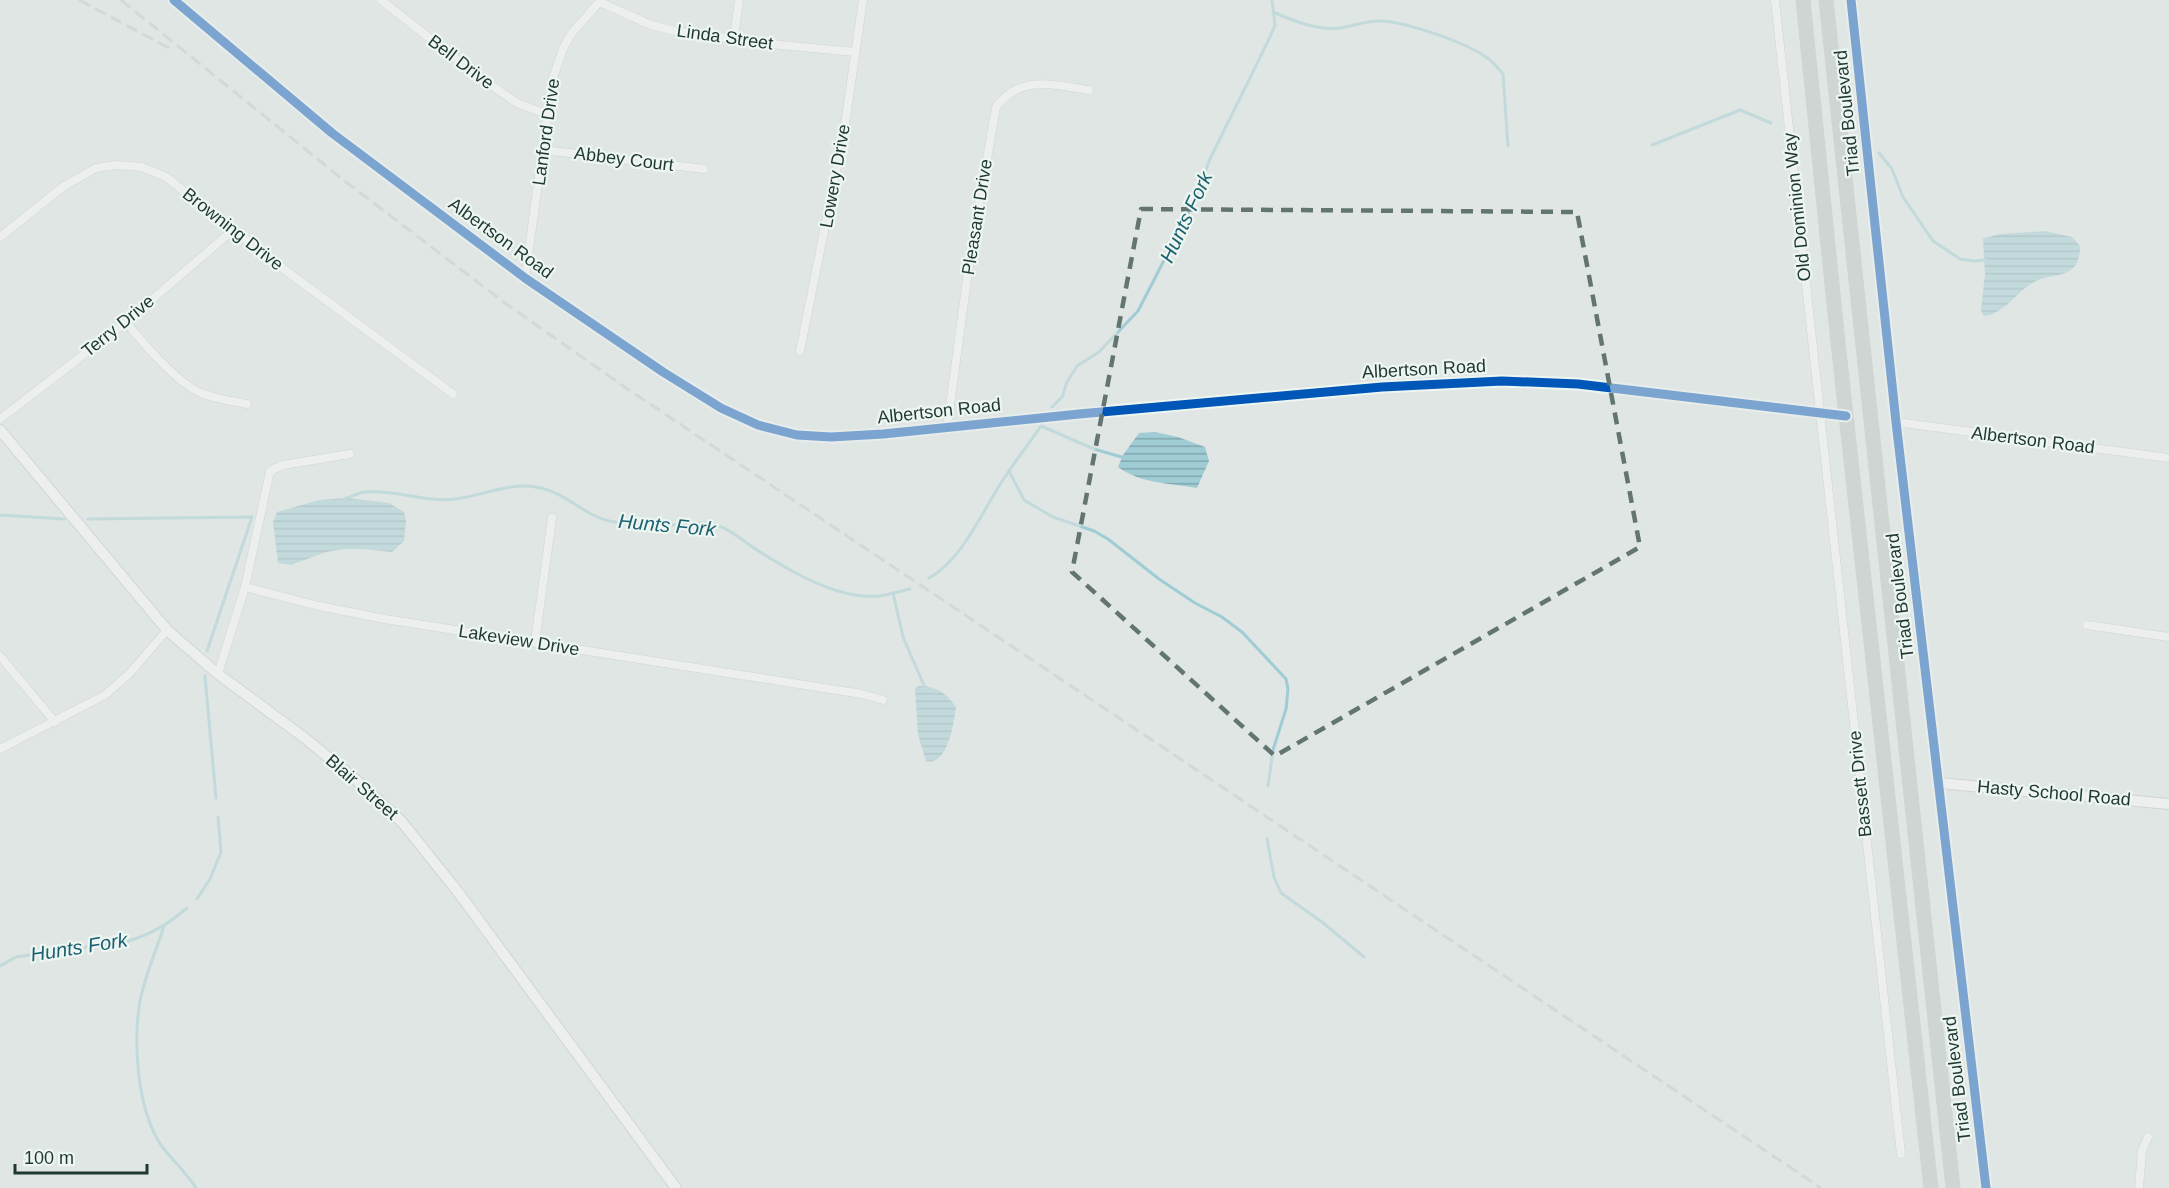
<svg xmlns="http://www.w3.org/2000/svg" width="2169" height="1188" font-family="Arial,sans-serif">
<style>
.water{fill:url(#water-rules)}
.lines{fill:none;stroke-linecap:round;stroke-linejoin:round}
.stream{stroke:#a0ccd5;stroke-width:3}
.street-casing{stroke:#bdc3c0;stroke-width:9}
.secondary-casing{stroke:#bdc4c1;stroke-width:12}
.highway-casing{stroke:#bac3c0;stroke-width:15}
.street{stroke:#fafbfb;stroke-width:8}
.secondary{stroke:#fafbfb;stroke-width:10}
.highway{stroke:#b9c1be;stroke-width:14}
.rail{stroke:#c5c9c8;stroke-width:3;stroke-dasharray:12 6;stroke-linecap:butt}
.cycleway-casing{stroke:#eef6f2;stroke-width:13}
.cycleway{stroke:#0057b8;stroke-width:9}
.marked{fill:none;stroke:#637570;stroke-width:4.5;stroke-dasharray:12 8;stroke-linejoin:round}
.labels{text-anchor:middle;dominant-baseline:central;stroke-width:4.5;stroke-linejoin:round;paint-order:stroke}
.street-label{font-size:18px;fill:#1f3832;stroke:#eef6f2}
.water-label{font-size:20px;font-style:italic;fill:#1b6172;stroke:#eef6f2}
</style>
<defs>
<pattern id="water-rules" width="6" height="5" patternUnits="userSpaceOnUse" patternTransform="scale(1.5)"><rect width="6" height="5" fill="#a0ccd5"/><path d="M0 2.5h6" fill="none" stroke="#82a7ad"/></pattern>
</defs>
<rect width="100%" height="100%" fill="#e0e6e3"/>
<g class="water">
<path d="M2045,231L2072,237L2080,246C2080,254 2079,262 2073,268C2063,277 2049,275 2038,280C2018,288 2006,314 1984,316L1981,311L1985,274L1983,238L2002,234Z"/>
<path d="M1155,432L1178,437L1205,447L1209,461L1197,488C1170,483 1141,484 1118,467L1123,455L1139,433Z"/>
<path d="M347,498L389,503L404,512L406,520L404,541L392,552L363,549H345L326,552L291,565L278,563L273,522L277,512L319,500Z"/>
<path d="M918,686C934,685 947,693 956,707C954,721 948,767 926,761L918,735L915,688Z"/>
</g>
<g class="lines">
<g class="stream">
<path d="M1273,12C1294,21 1318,31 1340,28C1354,26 1367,20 1381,21C1406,22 1461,41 1483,55C1491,59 1497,67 1503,74L1508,146"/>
<path d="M1652,145L1740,110L1771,123"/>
<path d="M1879,153L1892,169L1903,197L1933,241L1960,259L1974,261L1986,260"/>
<path d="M1052,407L1062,397L1067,382L1077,366L1099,352L1138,311L1193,204L1210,159L1270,37L1275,25L1272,0"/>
<path d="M1009,471L1024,500L1053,517L1094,531L1108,539L1159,579L1195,603L1222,617L1242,632L1286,679L1288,689L1286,709L1273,750L1268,786"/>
<path d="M344,499C351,497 358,493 365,492C396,489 426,503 456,499C485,495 511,481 541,488C568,494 586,518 615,522C634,524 655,525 674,525C690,525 703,520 719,526C733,531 744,542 757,550C790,571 838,600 879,596C889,595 900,591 910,589"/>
<path d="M0,515L64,519"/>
<path d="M88,519L252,517L207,651"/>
<path d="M929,578C961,561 981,514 1001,483C1013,464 1028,445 1041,426L1094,449L1125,458"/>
<path d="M893,593L903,637L926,690"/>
<path d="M205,676L216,798"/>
<path d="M1267,839L1274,877L1281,893L1322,922L1364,957"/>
<path d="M197,899L210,879L221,852L218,817"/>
<path d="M164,926C156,951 145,976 140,1001C133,1043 137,1109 161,1145C172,1160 186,1172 196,1188"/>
<path d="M0,966L16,957L128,941C152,934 168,924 187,908"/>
</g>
<defs>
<g id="street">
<path d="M174,0L332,133L525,278L663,372L721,408L758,425L797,435L831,437L883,434L1079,414L1382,387L1502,381L1578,384L1846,416"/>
<path d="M381,0L478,76L517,103L546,114"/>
<path d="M1775,0L1901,1154"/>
<path d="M1851,0L1896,422L1986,1188"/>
<path d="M600,2L651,25L675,31L781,45L855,52"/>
<path d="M734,38L739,0"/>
<path d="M544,150L704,169"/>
<path d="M0,237L64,186L96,168L116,165L142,167L166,177L285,270L453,394"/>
<path d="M525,278L552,81L563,49L571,34L601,0"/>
<path d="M126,322C142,342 177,383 201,393C215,399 232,401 247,404"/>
<path d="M800,351L844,131L863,0"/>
<path d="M0,419L126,322L233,230"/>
<path d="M1896,422L2169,458"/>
<path d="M947,428L971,250L996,107C1022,74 1052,85 1089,90"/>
<path d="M245,587L319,606L385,619L862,694L883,700"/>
<path d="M2087,625L2169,637"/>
<path d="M535,642L552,518"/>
<path d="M0,656L55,722"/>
<path d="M218,674L245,587L270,471L283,465L350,454"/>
<path d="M0,749L105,695L130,673L167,630"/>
<path d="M2139,1188L2142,1151L2148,1137"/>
</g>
<g id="secondary">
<path d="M0,430L167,630L218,674L306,739L361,784L402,822L458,892L676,1188"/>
<path d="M1938,783L2169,804"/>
</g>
<g id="highway">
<path d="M1803,0L1837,333L1931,1188"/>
<path d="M1826,0L1953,1188"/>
</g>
</defs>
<use href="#street" class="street-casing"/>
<use href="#secondary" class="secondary-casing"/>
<use href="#highway" class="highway-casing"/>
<use href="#street" class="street"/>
<use href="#secondary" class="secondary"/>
<use href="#highway" class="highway"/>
<g class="rail">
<path d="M79,0L169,48"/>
<path d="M121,0L346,182L505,303L629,390L1821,1188"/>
</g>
<defs>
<g id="cycleway">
<path d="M174,0L332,133L525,278L663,372L721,408L758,425L797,435L831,437L883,434L1079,414L1382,387L1502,381L1578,384L1846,416"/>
<path d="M1851,0L1896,422L1986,1188"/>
</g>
</defs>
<use href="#cycleway" class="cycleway-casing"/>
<use href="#cycleway" class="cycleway"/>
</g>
<path d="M0 0H2169V1188H0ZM1141,209L1577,212L1640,547L1275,756L1072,572Z" fill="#e0e6e3" fill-opacity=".55" fill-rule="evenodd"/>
<path class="marked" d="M1141,209L1577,212L1640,547L1275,756L1072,572Z"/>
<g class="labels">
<g class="street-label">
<text transform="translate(725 37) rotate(8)">Linda Street</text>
<text transform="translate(461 62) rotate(37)">Bell Drive</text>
<text transform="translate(1847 113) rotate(-96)">Triad Boulevard</text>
<text transform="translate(546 132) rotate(-82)">Lanford Drive</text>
<text transform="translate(624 159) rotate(7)">Abbey Court</text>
<text transform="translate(835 176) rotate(-80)">Lowery Drive</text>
<text transform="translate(1797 207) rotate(-96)">Old Dominion Way</text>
<text transform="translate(977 217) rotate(-81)">Pleasant Drive</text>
<text transform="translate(233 229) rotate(38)">Browning Drive</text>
<text transform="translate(501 238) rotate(36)">Albertson Road</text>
<text transform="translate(118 326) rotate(-39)">Terry Drive</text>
<text transform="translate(1424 369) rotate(-3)">Albertson Road</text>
<text transform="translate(939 411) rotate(-6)">Albertson Road</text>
<text transform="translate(2033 440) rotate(7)">Albertson Road</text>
<text transform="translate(1900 596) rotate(-97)">Triad Boulevard</text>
<text transform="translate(519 640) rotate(9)">Lakeview Drive</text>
<text transform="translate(1860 784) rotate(-96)">Bassett Drive</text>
<text transform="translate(362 787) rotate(41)">Blair Street</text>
<text transform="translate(2054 793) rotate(5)">Hasty School Road</text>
<text transform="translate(1957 1079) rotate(-97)">Triad Boulevard</text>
</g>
<g class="water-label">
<text transform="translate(1186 217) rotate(-65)">Hunts Fork</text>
<text transform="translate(667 525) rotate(5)">Hunts Fork</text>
<text transform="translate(79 947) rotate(-9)">Hunts Fork</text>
</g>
</g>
<path d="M15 1164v9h132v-9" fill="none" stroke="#1f3832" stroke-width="3"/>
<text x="24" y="1164" font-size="18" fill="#1f3832" stroke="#eef6f2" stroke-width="4.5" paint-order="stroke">100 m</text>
</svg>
